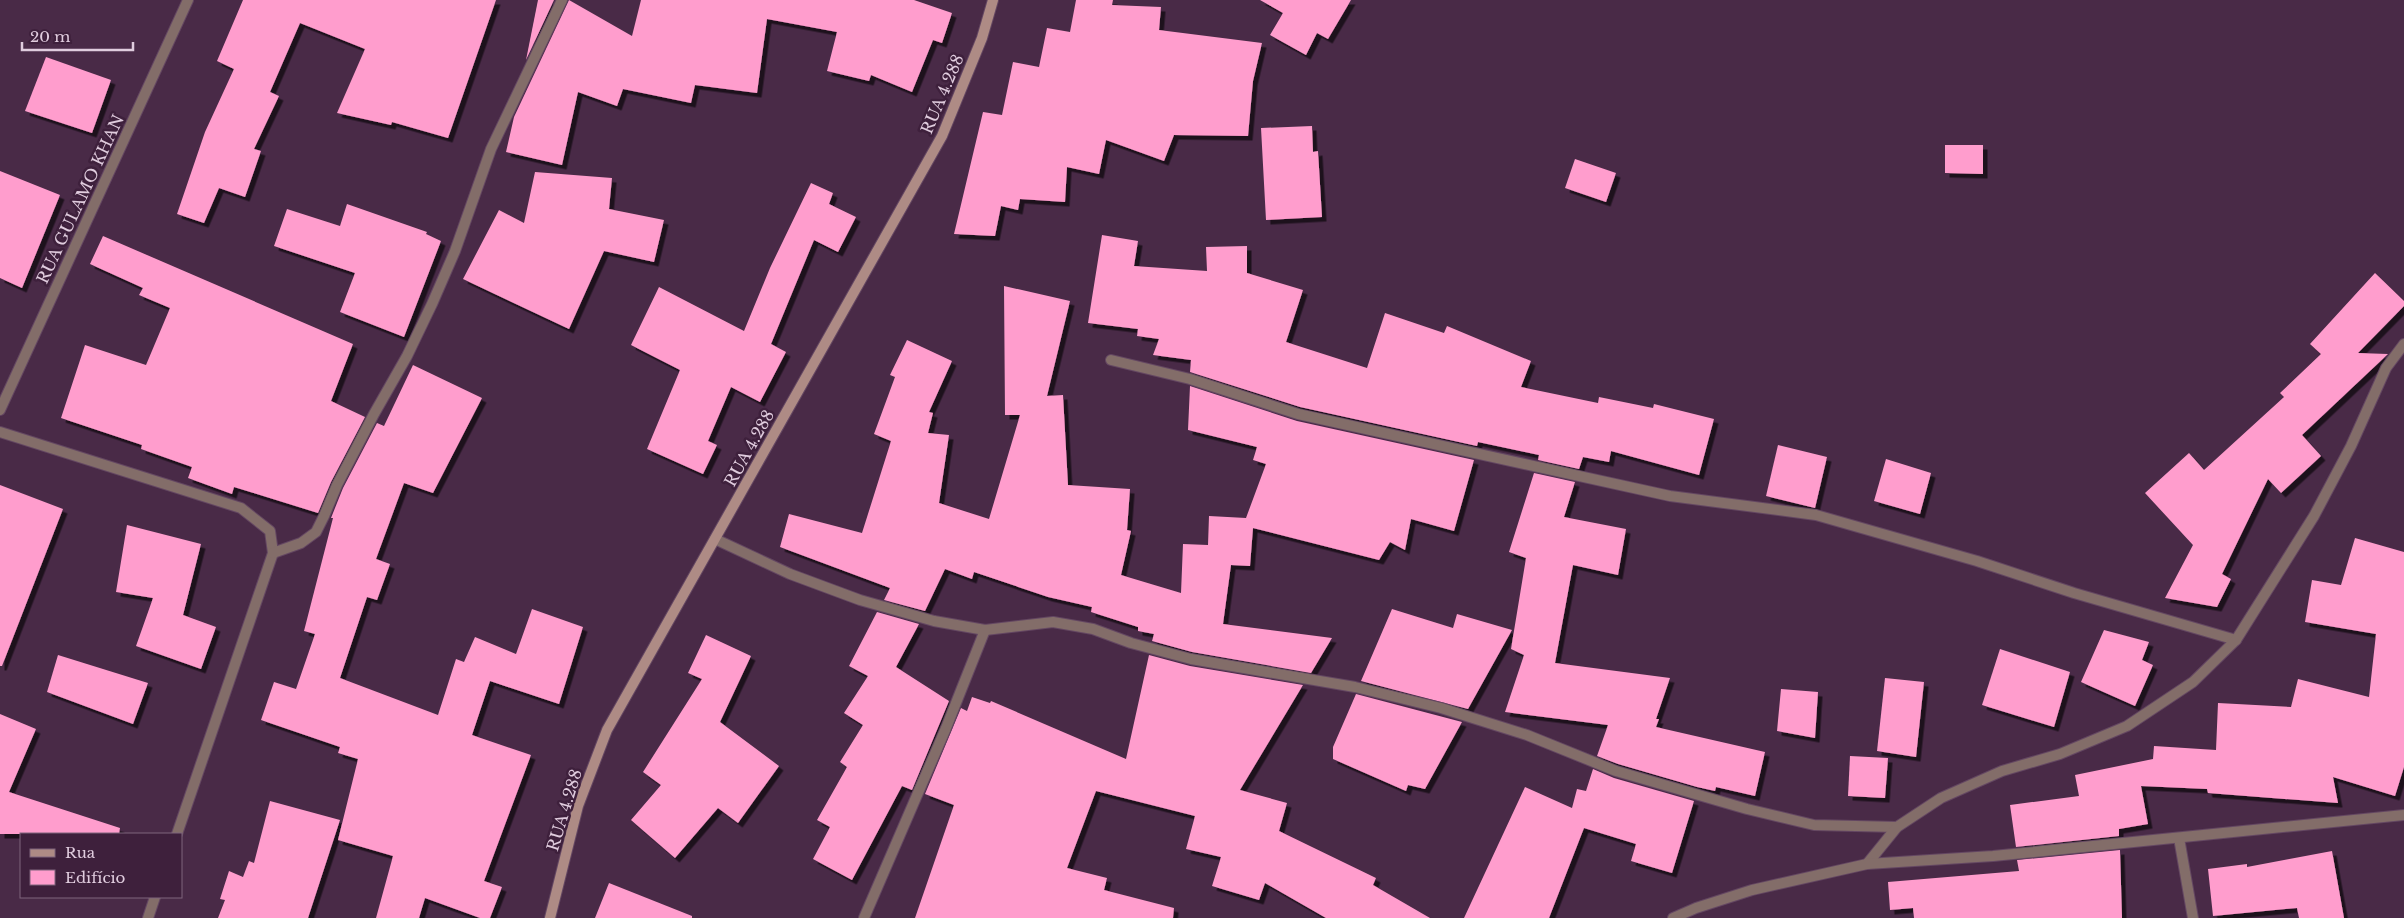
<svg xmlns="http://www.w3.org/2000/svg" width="2404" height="918" font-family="'Libre Baskerville',serif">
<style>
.building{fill:#ff9dcd;filter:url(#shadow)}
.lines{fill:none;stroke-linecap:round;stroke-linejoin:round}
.street-casing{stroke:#644762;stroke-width:12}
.secondary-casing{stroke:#644762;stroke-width:12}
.street{stroke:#836d69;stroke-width:10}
.secondary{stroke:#ae8b85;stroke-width:10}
.labels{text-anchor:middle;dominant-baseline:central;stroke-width:5;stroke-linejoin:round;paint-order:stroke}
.street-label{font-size:16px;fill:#e0ccde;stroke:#3e203c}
</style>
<defs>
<filter id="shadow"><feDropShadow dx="4.5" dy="4.5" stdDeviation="0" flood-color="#0009"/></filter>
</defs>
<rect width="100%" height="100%" fill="#492a47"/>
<g class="building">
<path d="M243,0H496L448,138L392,122L391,125L337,113L365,49L300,23L270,92L279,96L254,149L261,151L245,197L219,188L204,223L177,214L205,132L234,69L217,61Z"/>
<path d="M538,0H554L526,60Z"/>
<path d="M569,0L632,36L641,0H914L952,13L942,43L933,40L912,92L871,75L869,81L827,71L837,32L767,19L757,93L695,85L691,103L623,89L617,106L578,92L562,165L506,152L514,117Z"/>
<path d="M1076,0H1113L1112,5L1161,7L1159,30L1262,43L1253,81L1248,136L1174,135L1164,161L1106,140L1099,174L1067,167L1065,202L1020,199L1018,210L1001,206L995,236L954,234L983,112L1002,115L1013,62L1039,67L1047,28L1070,32Z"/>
<path d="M1260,0H1351L1328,39L1317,33L1306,55L1270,35L1283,13Z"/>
<path d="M46,57L111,80L92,133L25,111Z"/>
<path d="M1312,126L1313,152L1318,151L1322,217L1266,220L1261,128Z"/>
<path d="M1945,145H1983V174L1945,173Z"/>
<path d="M1575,159L1616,173L1606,202L1565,188Z"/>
<path d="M0,171L60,195L22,288L0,278Z"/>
<path d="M535,172L612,178L609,209L664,220L654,262L604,251L569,329L463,279L499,210L524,223Z"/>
<path d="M811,183L833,193L829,204L856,217L838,252L814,240L771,344L786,352L760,402L731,387L708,441L717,445L703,474L647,449L680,370L631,345L659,287L744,331L770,268Z"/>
<path d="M347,204L427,232L426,234L441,241L404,337L340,312L355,273L274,246L287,209L340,226Z"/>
<path d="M1102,235L1138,241L1134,266L1207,271L1206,247L1247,246V273L1303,290L1286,342L1367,368L1385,313L1444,333L1447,326L1531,361L1521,387L1598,403L1599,397L1653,408L1654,404L1714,419L1699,475L1611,451L1609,462L1583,457L1579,469L1538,460L1539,455L1478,442L1477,446L1300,407L1190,372L1191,360L1153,355L1159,339L1137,336L1138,329L1088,323Z"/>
<path d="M103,236L353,344L331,401L365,417L331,482L318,513L234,487L232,494L188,478L192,467L141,449L142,445L61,418L85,345L146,365L170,308L139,295L143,288L90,264Z"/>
<path d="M2375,273L2404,301V306L2358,353L2388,354L2302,435L2321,456L2281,493L2268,479L2222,574L2231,579L2217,607L2165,598L2193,545L2145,493L2189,453L2204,470L2284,397L2280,393L2321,354L2310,344Z"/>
<path d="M1004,286L1070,301L1047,396L1063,395L1068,485L1130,489L1127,530L1131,531L1121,575L1181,593L1183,544L1208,545L1209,516L1246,518L1266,464L1253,460L1257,447L1188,430L1190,386L1297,421L1474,460L1454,531L1411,519L1405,550L1390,542L1379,560L1253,528L1250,566L1231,565L1223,624L1332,638L1311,673L1192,652L1152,641L1154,634L1138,631V627L1091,612L1092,607L1048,597L974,572L972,579L945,569L925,611L884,600L890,588L780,547L789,514L862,533L891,441L874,434L895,377L890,375L907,340L952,361L929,412L933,413L928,433L949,435L939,503L989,519L1020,415H1005Z"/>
<path d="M413,365L482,398L433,493L404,483L376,559L390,564L377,600L367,597L340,678L438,715L456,659L464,662L475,637L516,654L532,609L583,627L559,704L490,681L472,735L531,755L484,881L502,887L490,918H480L425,898L419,918H376L393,856L338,840L358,759L338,753L340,747L261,720L274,682L296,689L315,634L304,631L333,518H331L343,488L377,423L384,426Z"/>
<path d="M1778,445L1827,457L1815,508L1766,496Z"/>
<path d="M1886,459L1931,473L1920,514L1874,501Z"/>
<path d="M1534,473L1575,482L1564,517L1626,529L1618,575L1573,565L1555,663L1670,678L1656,719H1659L1656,727L1765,752L1755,796L1716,787L1715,791L1697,787L1618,764L1597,756L1608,725L1505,712L1524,655L1511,649L1526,558L1509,552Z"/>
<path d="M0,485L63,509L2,666H0Z"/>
<path d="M127,525L201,544L183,615L216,627L201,669L136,646L153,598L116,592Z"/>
<path d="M2355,538L2404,552V767L2395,796L2333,777L2338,803L2208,793L2207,789L2141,786L2148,824L2119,829V836L2016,847L2010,805L2079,796L2075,775L2153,759L2154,746L2216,750L2218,703L2291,707L2298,679L2369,697L2376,634L2305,622L2312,580L2341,585Z"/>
<path d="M1392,609L1453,628L1457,614L1512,630L1468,709L1361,681Z"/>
<path d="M877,612L919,624L896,667L949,701L912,790L902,786L852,880L813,859L830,827L817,820L847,767L840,762L863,725L844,713L868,676L849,666Z"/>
<path d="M2104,630L2149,642L2142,660L2153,665L2135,706L2081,682Z"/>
<path d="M706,635L751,656L720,722L779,766L738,823L718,808L675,858L631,820L661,785L643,772L702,679L688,673Z"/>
<path d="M2000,649L2070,672L2054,727L1982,705Z"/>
<path d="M58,655L148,683L133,724L47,692Z"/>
<path d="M1149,655L1190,666L1303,685L1240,790L1287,803L1279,831L1376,878L1373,885L1430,918H1326L1265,883L1259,900L1212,886L1221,857L1186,849L1195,816L1096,791L1067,868L1107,878L1104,890L1174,908L1173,918H915L954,805L925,794L961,708L967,711L972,697L990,703L991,701L1126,759Z"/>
<path d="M1885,678L1924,682L1916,757L1877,751Z"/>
<path d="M1781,689L1818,692L1815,738L1777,731Z"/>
<path d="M1356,694L1462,722L1425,789L1408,785L1406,791L1333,759V747Z"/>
<path d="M0,714L36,729L9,792L120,828L119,834H0Z"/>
<path d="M1850,756L1888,758L1885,798L1848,796Z"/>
<path d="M1593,769L1614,778L1694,801L1672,873L1631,861L1636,844L1584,828L1549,918H1464L1525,787L1572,808L1577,789L1586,791Z"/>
<path d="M270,801L340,820L308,918H218L225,900L220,899L229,871L243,877L249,861L254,863Z"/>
<path d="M2120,850L2122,918H1914L1913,908L1890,910L1888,882L2019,871L2017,860Z"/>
<path d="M2332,851L2344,918H2299L2297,908L2213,916L2208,869L2247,864V867Z"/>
<path d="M609,883L692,916V918H595Z"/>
</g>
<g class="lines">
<defs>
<g id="street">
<path d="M1111,360L1190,379L1298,414L1670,496L1816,515L1977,561L2074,593L2236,640"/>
<path d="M0,410L188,0"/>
<path d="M0,432L241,508L270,531L273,553L177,834"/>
<path d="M715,539L790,574L860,600L934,621L985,630L1053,622L1093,629L1131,643L1191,659L1355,687L1441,708L1527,735L1616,771L1747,809L1814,825L1897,827"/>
<path d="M273,553L301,543L316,532L324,516L337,485L374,414L407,356L432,304L455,251L491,149L562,0"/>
<path d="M2179,838L2193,918"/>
<path d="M1867,864L1897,827L1941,798L2002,771L2060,754L2127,726L2193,682L2236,640L2314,516L2351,446L2386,368L2404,344"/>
<path d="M148,918L155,897"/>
<path d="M864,918L946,728L985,630"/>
<path d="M1673,918L1696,908L1752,890L1867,864L1993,856L2404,815"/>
</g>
<path id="secondary" d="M550,918L578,806L607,730L942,136L982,38L993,0"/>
</defs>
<use href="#street" class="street-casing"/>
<use href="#secondary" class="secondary-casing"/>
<use href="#street" class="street"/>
<use href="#secondary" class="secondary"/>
</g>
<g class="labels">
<g class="street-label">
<text transform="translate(942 94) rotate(-67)">RUA 4.288</text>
<text transform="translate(80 199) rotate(-65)">RUA GULAMO KHAN</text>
<text transform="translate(749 448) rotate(-61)">RUA 4.288</text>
<text transform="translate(564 810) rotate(-73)">RUA 4.288</text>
</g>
</g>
<rect x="20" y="833" width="162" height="65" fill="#3e203c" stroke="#7f657d"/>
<rect x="30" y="849" width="25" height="8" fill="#ae8b85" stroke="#7f657d"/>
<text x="65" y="858" font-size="15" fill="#e0ccde">Rua</text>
<rect x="30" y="870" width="25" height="15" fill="#ff9dcd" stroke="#7f657d"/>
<text x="65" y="883" font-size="15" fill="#e0ccde">Edifício</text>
<path d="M22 42v8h111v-8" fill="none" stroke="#e0ccde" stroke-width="2.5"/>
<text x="30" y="42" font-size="15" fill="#e0ccde" stroke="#3e203c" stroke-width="4" paint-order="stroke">20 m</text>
</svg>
